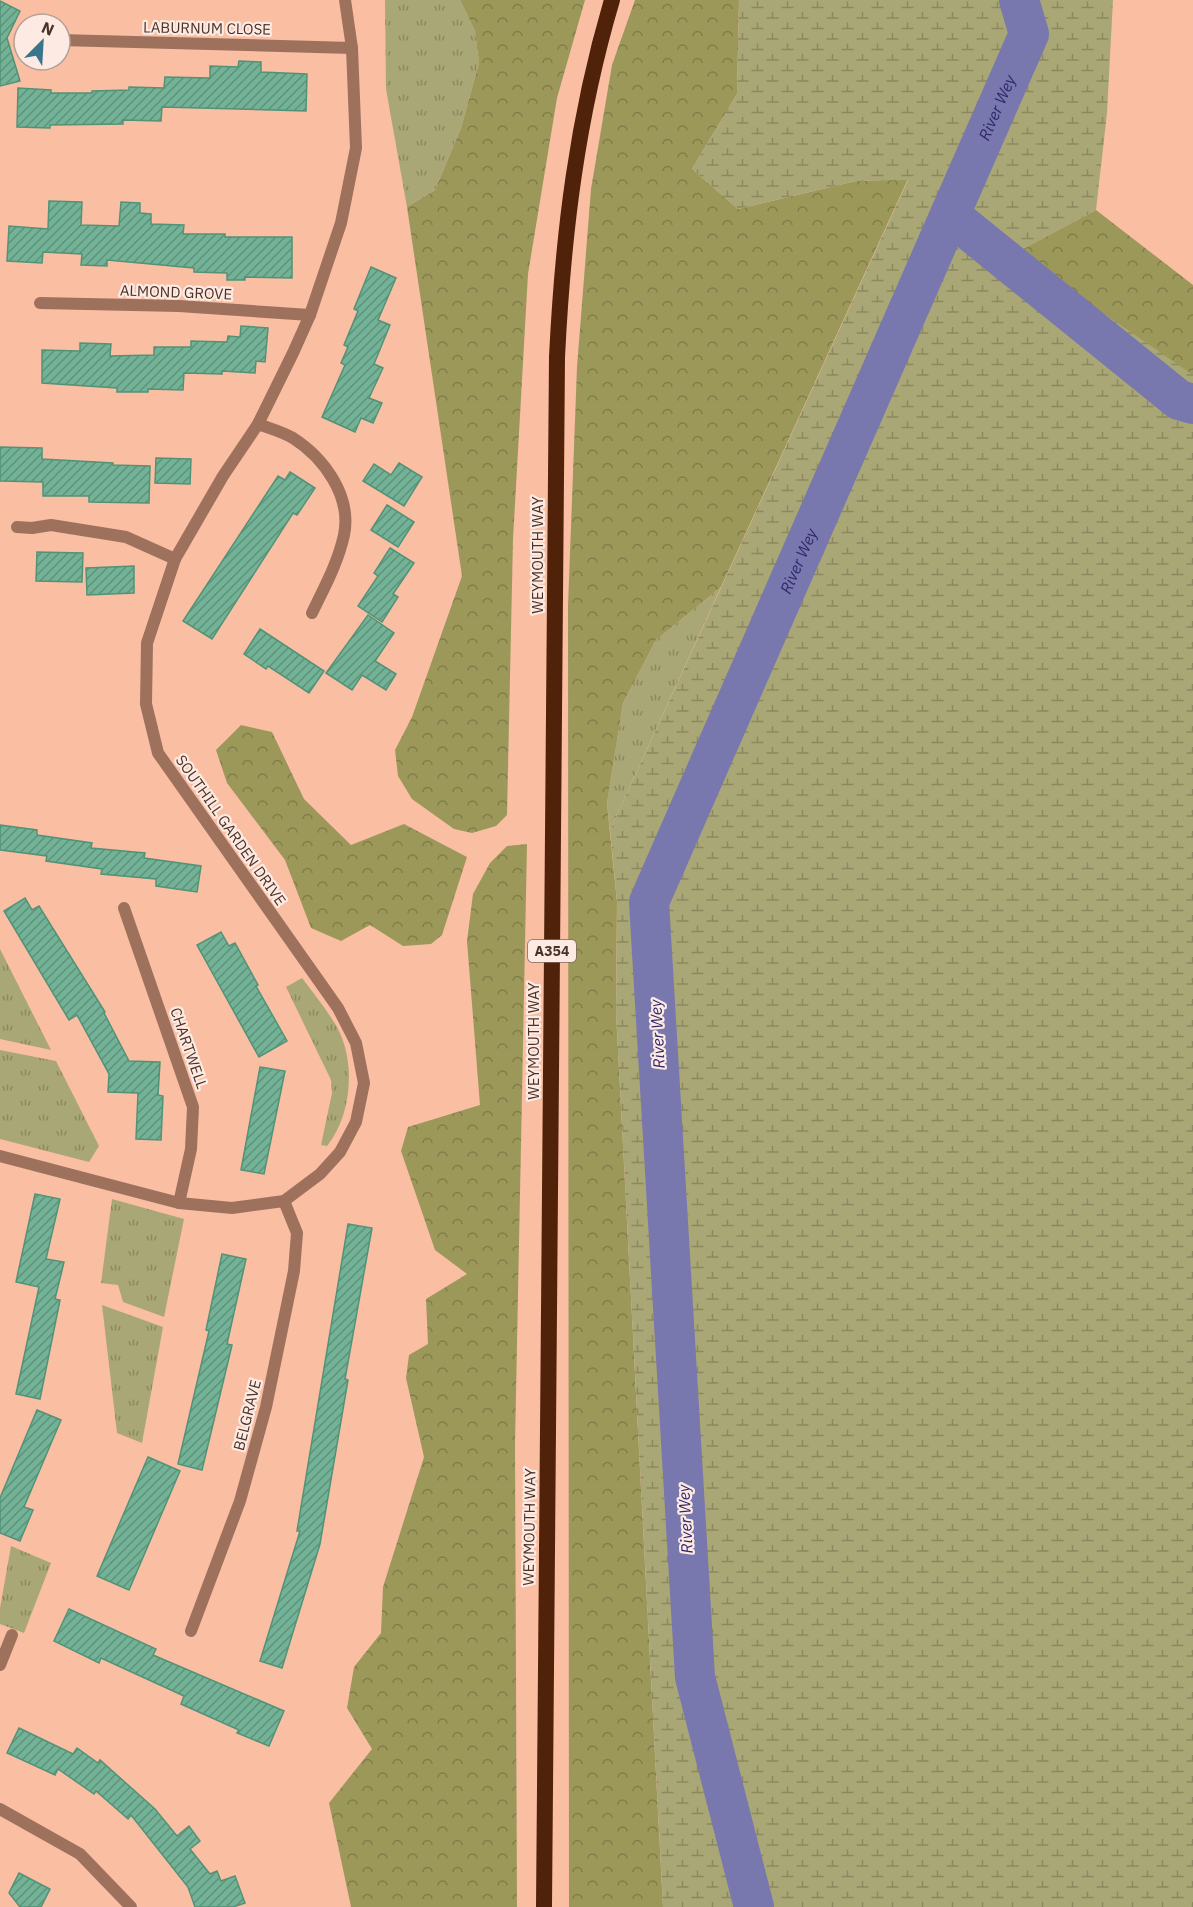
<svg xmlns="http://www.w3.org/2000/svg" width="1193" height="1907" font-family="'IBM Plex Sans',sans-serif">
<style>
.grass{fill:url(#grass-tufts)}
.forest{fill:url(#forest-crowns)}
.wetland{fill:url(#wetland-marsh)}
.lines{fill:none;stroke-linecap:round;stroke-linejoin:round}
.river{stroke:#7877ae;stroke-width:40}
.building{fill:url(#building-hatch);stroke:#529277;stroke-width:1.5}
.service{stroke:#9e715d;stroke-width:12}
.minor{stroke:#9e715d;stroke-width:12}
.tertiary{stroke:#9e715d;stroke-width:12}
.trunk{stroke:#502209;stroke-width:16}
.labels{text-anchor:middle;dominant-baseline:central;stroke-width:4.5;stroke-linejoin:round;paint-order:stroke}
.shield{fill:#fdeae2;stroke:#80695f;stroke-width:1.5}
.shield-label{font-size:14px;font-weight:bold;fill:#4a3227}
.street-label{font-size:15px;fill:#4a3227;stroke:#fdeae2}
.water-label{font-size:16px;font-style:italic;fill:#31276b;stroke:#fdeae2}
</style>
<defs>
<pattern id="grass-tufts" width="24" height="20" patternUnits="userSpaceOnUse" patternTransform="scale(1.5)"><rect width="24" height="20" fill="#aaa776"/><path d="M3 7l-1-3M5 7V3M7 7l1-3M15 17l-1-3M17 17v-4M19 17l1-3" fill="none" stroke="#8c8961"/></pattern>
<pattern id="forest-crowns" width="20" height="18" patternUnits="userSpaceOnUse" patternTransform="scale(1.5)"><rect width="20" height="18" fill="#9c985a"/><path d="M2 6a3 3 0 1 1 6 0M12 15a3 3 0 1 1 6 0" fill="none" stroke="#817d4a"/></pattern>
<pattern id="wetland-marsh" width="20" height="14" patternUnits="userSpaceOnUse" patternTransform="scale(1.5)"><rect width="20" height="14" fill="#aaa776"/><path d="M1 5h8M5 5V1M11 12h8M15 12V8" fill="none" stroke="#8c8961"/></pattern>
<pattern id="building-hatch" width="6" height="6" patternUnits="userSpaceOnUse" patternTransform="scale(1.5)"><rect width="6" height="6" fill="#72b397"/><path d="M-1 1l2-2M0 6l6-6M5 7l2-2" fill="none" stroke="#60927b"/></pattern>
</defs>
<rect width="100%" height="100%" fill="#fabea3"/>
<g class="grass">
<path d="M385,0H460L475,31L479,63L461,128L435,190L407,207L386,89Z"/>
<path d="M721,587L610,830L607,803L623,703L656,640Z"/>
<path d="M0,949L51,1050L0,1039Z"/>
<path d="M302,978C314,994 327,1010 337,1027C356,1062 352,1115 327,1146L321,1145L332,1093L331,1080L286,987Z"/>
<path d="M0,1050L56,1061L99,1146L89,1162L0,1139Z"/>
<path d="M112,1199L184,1219L164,1317L123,1302L118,1285L101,1283Z"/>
<path d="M102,1305L163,1327L142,1443L117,1433Z"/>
<path d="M11,1546L51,1563L24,1633L0,1624V1608Z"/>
</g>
<g class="forest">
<path d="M460,0H585L557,98L528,274L513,539L507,815L496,826L472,833L454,829L412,799L398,776L395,750L412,717L462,576L407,207L435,190L461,128L479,63L475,31Z"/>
<path d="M635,0H739L737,94L692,169L738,209L856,181L908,179L721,587L656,640L623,703L607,803L617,902L616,1012L663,1907H569L568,606L577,367L591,189L612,65Z"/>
<path d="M1096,210L1193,285V430L1015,253Z"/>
<path d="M241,725L272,732L304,799L351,845L404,824L467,857L442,935L431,944L403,946L370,925L341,941L311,928L285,860L227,783L216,750Z"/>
<path d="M527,844L515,1444L517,1907H351L329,1803L372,1749L347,1708L354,1667L381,1633L383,1587L424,1457L406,1378L409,1355L428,1344L426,1299L467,1274L435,1250L401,1151L408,1127L480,1105L467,941L473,894L490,863L507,846Z"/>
</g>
<path class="wetland" d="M739,0H1113L1107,113L1096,210L1016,253L1193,375V1907H663L616,1012L617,902L610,830L908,180L856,181L738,209L692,169L737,94Z"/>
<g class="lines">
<g class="river">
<path d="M950,215L1179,400L1193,404"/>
<path id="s1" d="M754,1907L695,1677L649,902L1029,34L1019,0"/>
</g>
</g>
<g class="building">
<path d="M0,1L20,11L7,38L20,81L0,86Z"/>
<path d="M239,61L261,62V72L307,74L306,111L162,107L161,121L123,120V124L50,125V128L17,127L18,88L51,90V93H92V91L129,90V87L164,88L165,77L210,78V66L238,67Z"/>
<path d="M49,201L82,202L81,225L119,226L121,202L140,203V213L151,214V224L184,225L183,234H225V237H292V278L245,277V280H227V273L194,272V268L107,260V266L81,265L82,254L43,252L42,263L7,261L9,226L48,229Z"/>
<path d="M371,267L396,278L378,320L390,325L374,364L383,368L369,398L382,403L373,423L361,418L355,432L322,417L345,365L341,363L348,347L344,345L358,311L354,309Z"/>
<path d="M241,326L268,328L265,362L256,361L255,373L222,371V374L184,373L183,390L148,389V392H117V388L42,383V350L80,351V343L111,344L110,356L154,355V347H191V341L227,342L228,336L240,337Z"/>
<path d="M0,447L42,448V459L113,463V465L150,466L149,503L89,502V496H43V482L0,481Z"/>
<path d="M156,458L191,459L190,484L155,483Z"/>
<path d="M399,463L422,477L404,506L363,481L374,464L391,475Z"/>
<path d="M290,472L315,488L297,515L293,513L212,639L183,621L278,476L285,480Z"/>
<path d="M387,505L414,522L398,547L371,530Z"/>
<path d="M390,548L414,563L393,594L398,597L382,622L358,606L378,576L374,573Z"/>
<path d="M37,552L83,553L82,582L36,581Z"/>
<path d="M134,566V593L87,595L86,568Z"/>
<path d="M368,615L394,633L375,661L396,674L386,690L362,675L352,690L326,673Z"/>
<path d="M260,629L324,671L309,693L268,666L266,669L244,654Z"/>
<path d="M0,825L37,830V835L92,843L91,848L145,853L144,858L201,866L197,892L156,886V879L101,874L102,869L46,861L47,856L0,850Z"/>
<path d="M25,898L32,910L39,906L105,1012L104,1013L129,1061L160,1062L158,1095L163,1096L161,1140L136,1139L138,1093L108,1092L109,1074L77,1015L69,1020L4,911Z"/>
<path d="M221,932L229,946L235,943L258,985L256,986L287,1041L259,1057L197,945Z"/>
<path d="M260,1067L285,1071L264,1174L241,1170Z"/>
<path d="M35,1194L60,1199L46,1259L64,1262L55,1299L60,1300L40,1399L16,1394L39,1287L16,1282Z"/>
<path d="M348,1224L372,1228L345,1379L348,1380L320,1544L282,1668L260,1661L300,1531H297Z"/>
<path d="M222,1254L246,1259L227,1344L232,1345L202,1470L178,1464L209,1331L206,1330Z"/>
<path d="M37,1410L61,1420L24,1507L33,1510L20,1541L0,1533V1498Z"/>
<path d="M148,1457L180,1471L129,1590L97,1576Z"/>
<path d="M69,1609L156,1649L153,1655L284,1711L269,1746L237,1733L239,1730L181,1704L184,1696L101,1658L99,1663L54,1641Z"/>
<path d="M19,1728L73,1754L77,1748L98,1763L100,1760L155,1809L177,1836L189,1826L200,1841L190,1849L210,1874L217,1871L221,1881L235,1876L245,1903L233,1907H195L188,1887L131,1815L128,1819L96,1791L94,1794L58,1769L55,1775L7,1753Z"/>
<path d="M19,1873L50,1889L41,1907H20L9,1893Z"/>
</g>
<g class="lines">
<path class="service" d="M0,1665L12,1635"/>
<g class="minor">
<path d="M60,40L352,48"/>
<path d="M40,303L179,306L310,315"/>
<path d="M258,424C269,428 283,432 293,438C324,458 352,496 344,535C338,563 324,588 312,613"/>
<path d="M17,527L32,528L51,525L126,537L175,559"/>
<path d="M124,908L193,1107L191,1149L179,1203"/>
<path d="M0,1156L179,1203L232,1208L284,1201L320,1174L340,1152L356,1122L364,1083L356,1043L338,1008L158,753L146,704L147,643L175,559L223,476L258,424L293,353L310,315L341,223L356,148L352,48L345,0"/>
<path d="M191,1631L240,1501L266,1407L294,1271L297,1233L284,1201"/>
</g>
<path class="tertiary" d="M0,1809L80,1854L131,1907"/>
<path class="trunk" d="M544,1907L557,357C563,234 577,118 612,0"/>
</g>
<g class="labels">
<rect class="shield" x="528" y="940" width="48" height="22" rx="4.5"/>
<g class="shield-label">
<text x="552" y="951">A354</text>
</g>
<g class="street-label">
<text transform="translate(207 28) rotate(1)">LABURNUM CLOSE</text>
<text transform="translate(176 292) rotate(2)">ALMOND GROVE</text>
<text transform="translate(537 555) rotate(-90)">WEYMOUTH WAY</text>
<text transform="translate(231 830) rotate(55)">SOUTHILL GARDEN DRIVE</text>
<text transform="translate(533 1041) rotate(-90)">WEYMOUTH WAY</text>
<text transform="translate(189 1048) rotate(71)">CHARTWELL</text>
<text transform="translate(247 1415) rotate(-76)">BELGRAVE</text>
<text transform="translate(529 1527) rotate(-89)">WEYMOUTH WAY</text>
</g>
<g class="water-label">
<text stroke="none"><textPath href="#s1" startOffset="1881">River Wey</textPath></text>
<text stroke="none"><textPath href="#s1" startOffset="1386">River Wey</textPath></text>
<text transform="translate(657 1034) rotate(-93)">River Wey</text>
<text transform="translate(685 1519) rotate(-93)">River Wey</text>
</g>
</g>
<g transform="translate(42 42) rotate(24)"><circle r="28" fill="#fdeae2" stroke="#b5a097" stroke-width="1.5"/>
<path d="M0-4.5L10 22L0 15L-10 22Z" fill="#39768d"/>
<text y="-9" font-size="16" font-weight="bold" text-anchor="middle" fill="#4a3227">N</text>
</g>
</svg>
